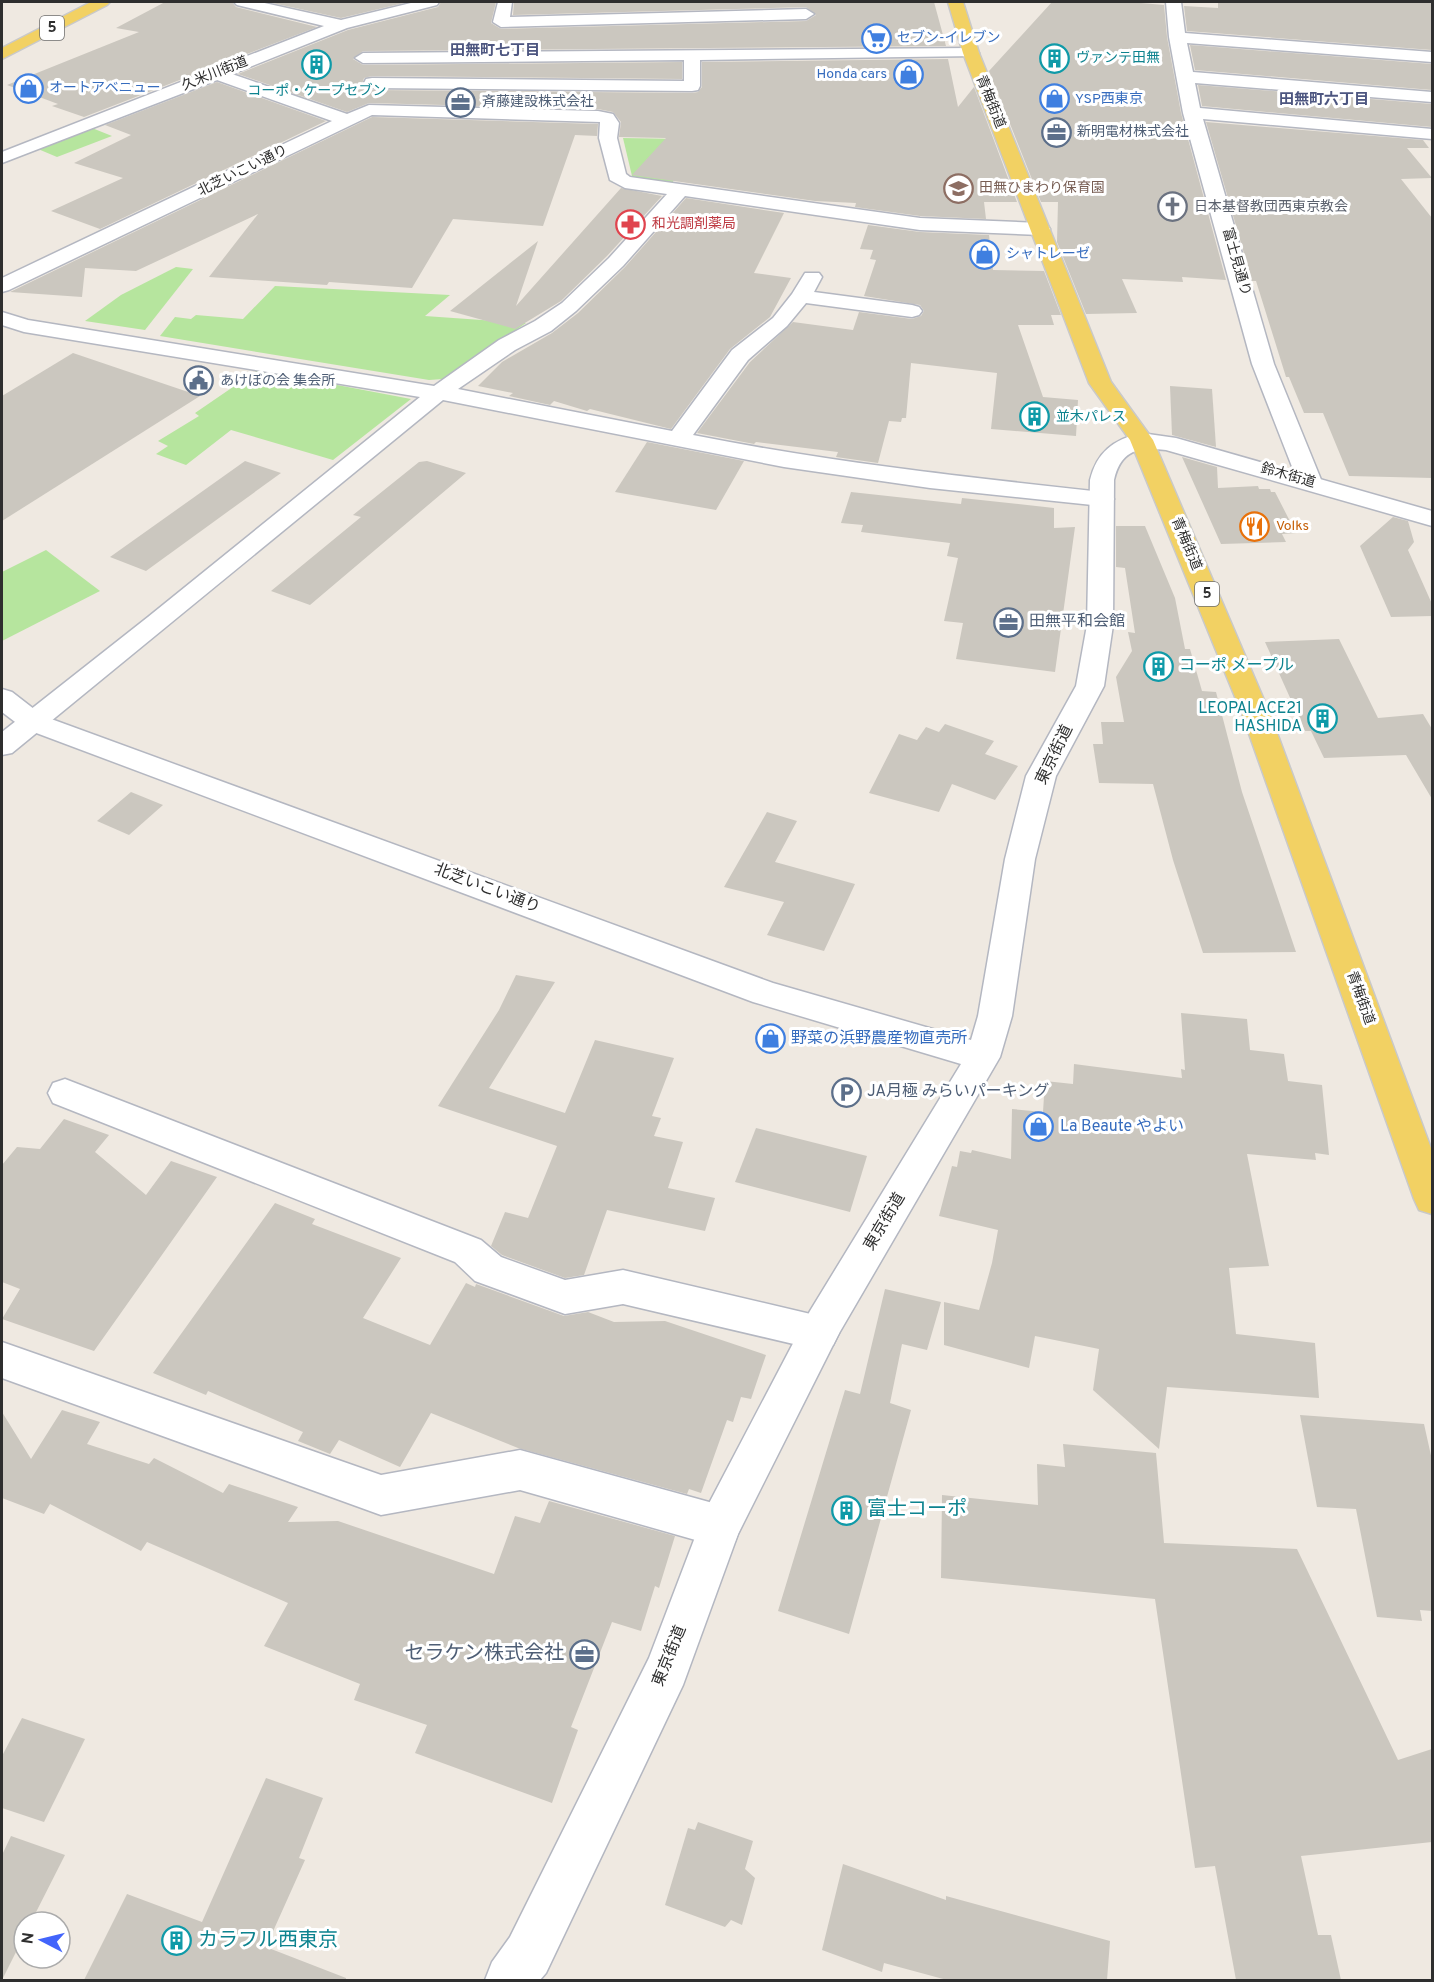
<svg xmlns="http://www.w3.org/2000/svg" width="1434" height="1982" font-family="Overpass,'Noto Sans JP',sans-serif">
<style>
.green{fill:#b6e59e}
.building{fill:#cbc7bf}
.lines{fill:none;stroke-linecap:round;stroke-linejoin:round}
.street-casing{stroke:#b4b7c1;stroke-width:3}
.secondary-casing{stroke:#b4b7c1;stroke-width:3}
.primary-casing{stroke:#c9c9c9;stroke-width:3}
.street{fill:#fff;fill-rule:evenodd}
.secondary{fill:#fff;fill-rule:evenodd}
.primary{fill:#f2d163;fill-rule:evenodd}
.labels{text-anchor:middle;dominant-baseline:central;stroke-width:6;stroke-linejoin:round;paint-order:stroke}
.far-shop-label{font-size:14px;fill:#366cbe;stroke:#fff;text-anchor:start}
.far-culture-label{font-size:14px;fill:#0d838f;stroke:#fff;text-anchor:start}
.far-street-label{font-size:14px;fill:#2e2e2e;stroke:#fff}
.far-service-label{font-size:14px;fill:#4e5e75;stroke:#fff;text-anchor:start}
.far-education-label{font-size:14px;fill:#785e54;stroke:#fff;text-anchor:start}
.far-worship-label{font-size:14px;fill:#5b616d;stroke:#fff;text-anchor:start}
.far-health-label{font-size:14px;fill:#be3a42;stroke:#fff;text-anchor:start}
.far-food-label{font-size:14px;fill:#c56008;stroke:#fff;text-anchor:start}
.shield{fill:#fff;stroke:#6d6d6d;stroke-width:1.5}
.shield-label{font-size:15px;font-weight:bold;fill:#2e2e2e}
.far-neighbourhood-label{font-size:15px;font-weight:bold;fill:#4d5680;stroke:#fff}
.service-label{font-size:16px;fill:#4e5e75;stroke:#fff;text-anchor:start}
.culture-label{font-size:16px;fill:#0d838f;stroke:#fff;text-anchor:start}
.street-label{font-size:16px;fill:#2e2e2e;stroke:#fff}
.shop-label{font-size:16px;fill:#366cbe;stroke:#fff;text-anchor:start}
.near-culture-label{font-size:20px;fill:#0d838f;stroke:#fff;text-anchor:start}
.near-service-label{font-size:20px;fill:#4e5e75;stroke:#fff;text-anchor:end}
</style>
<rect width="100%" height="100%" fill="#efe9e1"/>
<g class="green">
<path d="M92,128L112,136L57,157L38,149Z"/>
<path d="M623,138L679,139L677,166L672,186L632,176Z"/>
<path d="M176,267L193,269L145,330L85,321L121,295Z"/>
<path d="M275,286L450,295L425,316L526,323L443,379L429,380L160,336L175,317L191,319L196,315L243,319Z"/>
<path d="M258,370L411,399L333,460L231,430L186,465L156,454L168,446L158,441L199,416L195,413Z"/>
<path d="M46,550L100,591L2,641V572Z"/>
</g>
<g class="building">
<path d="M165,2H232L236,7L317,27L84,117L52,106L58,104L7,85L139,32L116,28Z"/>
<path d="M268,2H408L341,18Z"/>
<path d="M441,2H496L491,23L501,29L806,21L816,15L806,7L513,15L514,2H934L946,46L363,51L353,59L363,65L682,62V79L372,76L364,78L362,84L366,89L372,90L692,93L698,92L702,87V62L948,59L958,107L974,87L1017,202H984L986,219L920,216L855,207L856,203L815,201L632,175L666,138L619,137L621,122L613,112L598,109L369,103L347,112L238,74L348,30L438,7Z"/>
<path d="M1052,2H1141V3L1164,5L1167,37L1181,113L1226,280L1182,277L1183,282L1122,279L1137,313L1086,314L1057,242L1058,202H1041L989,71Z"/>
<path d="M1218,2H1432V50L1187,31L1184,6L1218,8Z"/>
<path d="M1190,45L1432,64V90L1195,70Z"/>
<path d="M217,82L326,121L100,229L51,211L123,178L74,163L131,135L105,125Z"/>
<path d="M1198,85L1432,104V127L1202,106Z"/>
<path d="M372,117L598,124L597,136L575,135L543,226L453,219L412,288L329,282L327,285L209,277L258,214L136,271L85,268L82,297L10,292Z"/>
<path d="M1206,122L1423,140L1429,148H1407L1432,178L1401,179L1432,218V478L1349,476L1323,413H1304L1289,377H1286L1256,281H1252Z"/>
<path d="M621,188L662,196L607,256L561,301L515,329L450,311L538,241L516,306Z"/>
<path d="M686,198L784,213L754,273L791,278L770,317L730,349L671,429L590,409L587,411L554,401L550,405L509,396L513,393L478,386L502,362L552,333L578,313L625,267Z"/>
<path d="M868,225L920,232L989,235L993,270L1044,271L1061,315H1051L1054,325H1018L1043,397L1078,400L1076,436L991,429L997,373L911,363L906,418H902L901,422L889,421L878,463L836,457L838,452L756,442L754,444L697,433L750,362L793,322L853,330L859,312L912,319L921,316L924,311L920,305L864,296L876,260L870,259L873,250L860,249Z"/>
<path d="M73,353L200,396L2,521V396Z"/>
<path d="M1170,386L1212,389L1216,447L1172,435Z"/>
<path d="M647,442L744,461L716,510L615,492Z"/>
<path d="M1182,457L1217,467L1218,488L1258,486L1259,489H1270L1271,492H1275L1296,533L1282,534L1286,542L1221,544Z"/>
<path d="M245,461L281,473L146,571L110,557Z"/>
<path d="M427,461L466,473L310,605L271,591L361,517L353,515L419,462Z"/>
<path d="M851,492L961,504L962,498L1054,508V528L1075,527L1055,672L956,659L963,623L944,621L958,558L947,556L950,543L861,532L863,525L841,523Z"/>
<path d="M1393,517L1408,521L1414,542L1408,550L1432,604V616L1391,617L1360,546Z"/>
<path d="M1116,526H1145L1175,598L1185,649H1190L1202,691L1216,692L1242,792L1296,952L1203,953L1173,860L1153,784L1099,783L1093,744H1103L1101,722H1124L1116,677L1132,651L1128,632L1135,633L1125,568L1116,567Z"/>
<path d="M1339,639L1378,718L1423,714L1432,729V799L1406,755L1324,758L1311,731H1305L1265,642Z"/>
<path d="M945,724L994,741L985,754L1018,766L995,800L952,784L939,812L869,793L899,734L917,740L926,727L939,732Z"/>
<path d="M131,792L163,805L129,835L97,821Z"/>
<path d="M767,812L797,821L775,862L855,884L824,951L767,935L784,902L724,887Z"/>
<path d="M516,975L555,982L489,1088L565,1113L595,1040L674,1058L652,1116L661,1118L654,1136L683,1142L668,1188L715,1198L705,1231L607,1210L584,1275L565,1278L502,1255L491,1246L505,1212L528,1218L557,1146L438,1106L499,1010Z"/>
<path d="M1181,1013L1247,1019L1250,1050L1284,1054L1288,1081L1322,1085L1329,1155L1315,1153L1316,1160L1247,1154L1269,1266L1229,1268L1236,1334L1315,1343L1319,1398L1167,1387L1159,1449L1093,1390L1099,1349L1035,1336L1029,1368L944,1345V1302L979,1310L992,1263L998,1230L939,1216L952,1166L957,1167L960,1151L971,1153L972,1150L1011,1159L1012,1109L1043,1112L1045,1081L1073,1084L1074,1064L1182,1078L1181,1069L1185,1070Z"/>
<path d="M64,1119L109,1135L95,1152L146,1195L171,1161L217,1177L94,1351L2,1319L20,1289L2,1282V1165L17,1147L40,1149Z"/>
<path d="M756,1128L867,1156L850,1212L735,1182Z"/>
<path d="M275,1203L315,1219L312,1224L401,1258L363,1318L430,1345L466,1283L475,1287L476,1284L564,1316L588,1312L614,1322L665,1321L766,1355L751,1399L741,1397L733,1422L727,1420L701,1493L689,1489L687,1494L518,1448L431,1413L400,1467L339,1440L330,1454L298,1441L303,1432L208,1391L206,1395L153,1373Z"/>
<path d="M885,1289L941,1302L927,1350L902,1344L890,1403L911,1410L849,1634L778,1611L845,1390L860,1394Z"/>
<path d="M62,1410L100,1422L87,1444L149,1464L154,1458L223,1493L229,1484L298,1507L288,1522L338,1521L494,1574L515,1516L540,1523L549,1501L675,1536L659,1588L655,1586L641,1631L612,1622L571,1727L578,1730L552,1803L415,1753L427,1725L354,1700L360,1684L264,1646L288,1603L147,1542L141,1551L50,1504L44,1514L2,1498V1412L31,1459Z"/>
<path d="M1300,1415L1424,1424L1432,1460V1611L1420,1610L1422,1621L1377,1617L1356,1509L1317,1507Z"/>
<path d="M1063,1444L1156,1453L1164,1543L1297,1549L1398,1760L1432,1749V1842L1301,1856L1318,1935H1331L1341,1980H1236L1215,1866L1195,1868L1155,1599L941,1578L942,1495L1038,1505L1037,1464L1065,1467Z"/>
<path d="M22,1718L85,1739L44,1822L2,1808V1756Z"/>
<path d="M266,1778L323,1798L299,1858L305,1860L266,1947L346,1978V1980H84L127,1894L202,1922Z"/>
<path d="M698,1822L753,1841L745,1869L755,1878L742,1925L731,1920L725,1927L665,1905L688,1828L695,1830Z"/>
<path d="M11,1836L65,1855L31,1922H24V1936L2,1980V1855Z"/>
<path d="M843,1864L946,1900V1896L1110,1941L1107,1980H947L884,1963L882,1972L822,1950Z"/>
</g>
<g class="lines">
<defs>
<g id="street">
<path d="M234,2H260L341,20L415,2H439L437,5L347,28L232,74L347,114L369,105L598,111L613,114L619,123L617,138L626,174L630,177L920,218L1040,223L1047,225L1050,229L1047,233L1040,235L920,230L685,196L623,266L576,311L551,331L515,350L458,389L672,431L732,350L773,318L792,294L805,273H819L822,277L814,292L912,305L919,307L922,311L919,315L912,317L806,303L787,326L748,360L693,435C828,462 965,477 1102,492L1111,494L1114,499L1111,504L1102,506L930,488L784,467L443,400L12,753L2,755V732L148,617L420,397L24,332L2,325V312L28,320L434,386L499,340L535,321L562,303L609,258L667,194L625,188L610,180L599,138L600,122L372,115L9,290L2,292V278L332,121L217,80L2,163V152L324,26L237,5Z"/>
<path d="M498,2H512L510,17L806,9L814,14L806,19L501,27L493,22Z"/>
<path d="M1166,2H1181L1185,33L1432,52V62L1187,43L1193,72L1432,92V102L1195,83L1200,108L1432,129V139L1203,119L1274,364L1322,482L1318,487L1310,489L1302,487L1298,482L1252,364L1183,113L1169,37Z"/>
<path d="M971,48L979,53L977,56L700,60V86L698,90L692,91L372,88L366,87L364,83L366,79L372,78L684,81V60L363,63L355,58L363,53Z"/>
<path d="M65,1079L481,1240L501,1257L565,1280L623,1270L819,1316L833,1321L839,1333L833,1345L819,1350L623,1304L565,1314L475,1281L455,1262L53,1103L48,1093L53,1083Z"/>
<path d="M2,1342L381,1475L520,1450L720,1505L735,1511L741,1526L735,1541L720,1547L520,1490L381,1515L2,1378Z"/>
</g>
<path id="secondary" d="M1141,433L1176,438L1432,511V526L1166,450C1138,447 1121,450 1114,480L1113,625L1104,686L1056,776L1035,859L1012,1016L1000,1057L838,1335L738,1534L683,1685L546,1973L540,1980H485L492,1962L510,1937L649,1658L705,1511L810,1311L961,1064L753,1002L23,728L2,712V689L12,692L43,716L773,983L971,1040L978,1016L1005,859L1026,776L1076,686L1087,625L1090,480C1097,452 1113,440 1141,433Z"/>
<g id="primary">
<path d="M91,2H110L107,5L2,59V48Z"/>
<path d="M948,2H963L979,53L1111,382L1153,440L1270,714L1432,1151V1214L1419,1210L1414,1199L1242,714L1130,440L1089,383L963,53Z"/>
</g>
</defs>
<use href="#street" class="street-casing"/>
<use href="#secondary" class="secondary-casing"/>
<use href="#primary" class="primary-casing"/>
<use href="#street" class="street"/>
<use href="#secondary" class="secondary"/>
<use href="#primary" class="primary"/>
</g>
<defs>
<symbol id="supermarket-ring" viewBox="-11 -11 22 22"><circle r="9.5" fill="#fff" stroke="#3f7fe0" stroke-width="1.5"/><path d="M-6-5.5h2.5l.6 2H6L4.5 2H-2.5L-4.4-4H-6ZM-1.5 3.2a1.3 1.3 0 1 0 .1 0ZM3 3.2a1.3 1.3 0 1 0 .1 0Z" fill="#3f7fe0"/></symbol>
<symbol id="building-ring" viewBox="-11 -11 22 22"><circle r="9.5" fill="#fff" stroke="#0f9aa8" stroke-width="1.5"/><path d="M-4-6H4V6H1V3H-1V6H-4ZM-2.5-4.3h1.7v1.8h-1.7ZM.8-4.3h1.7v1.8H.8ZM-2.5-1h1.7V.8h-1.7ZM.8-1h1.7V.8H.8Z" fill="#0f9aa8"/></symbol>
<symbol id="shop-ring" viewBox="-11 -11 22 22"><circle r="9.5" fill="#fff" stroke="#3f7fe0" stroke-width="1.5"/><path d="M-5-2.5h2.3a2.7 3.5 0 0 1 5.4 0H5L5.5 6h-11ZM-1.5-2.5h3a1.5 2.3 0 0 0-3 0Z" fill="#3f7fe0"/></symbol>
<symbol id="office-ring" viewBox="-11 -11 22 22"><circle r="9.5" fill="#fff" stroke="#5c6f8a" stroke-width="1.5"/><path d="M-6-3h4V-5.5h4V-3h4V5H-6ZM-1-4.5V-3h2v-1.5ZM-6 0V1H6V0Z" fill="#5c6f8a"/></symbol>
<symbol id="school-ring" viewBox="-11 -11 22 22"><circle r="9.5" fill="#fff" stroke="#8d6e63" stroke-width="1.5"/><path d="M0-5L7-2L0 1L-7-2ZM-4 1L0 2.5L4 1V4Q0 6-4 4Z" fill="#8d6e63"/></symbol>
<symbol id="church-ring" viewBox="-11 -11 22 22"><circle r="9.5" fill="#fff" stroke="#6b7280" stroke-width="1.5"/><path d="M-1.2-6h2.4v3.5h3.3v2.4h-3.3V6h-2.4V-.1h-3.3v-2.4h3.3Z" fill="#6b7280"/></symbol>
<symbol id="pharmacy-ring" viewBox="-11 -11 22 22"><circle r="9.5" fill="#fff" stroke="#e0444e" stroke-width="1.5"/><path d="M-2-6h4v4h4v4h-4v4h-4v-4h-4v-4h4Z" fill="#e0444e"/></symbol>
<symbol id="civic-ring" viewBox="-11 -11 22 22"><circle r="9.5" fill="#fff" stroke="#5c6f8a" stroke-width="1.5"/><path d="M-.6-6.5H3V-4.5H.6V-3L4-1V1h2V6H-6V1h2V-1L-.6-3ZM-1.2 2.5V6h2.4V2.5Z" fill="#5c6f8a"/></symbol>
<symbol id="restaurant-ring" viewBox="-11 -11 22 22"><circle r="9.5" fill="#fff" stroke="#e8710a" stroke-width="1.5"/><path d="M-5-6h1v4h1v-4h1v4h1v-4h1v5L-1.5 .5V6h-2V.5L-5-1ZM5-6V6H3V1.5H1.5Q1.5-4 5-6Z" fill="#e8710a"/></symbol>
<symbol id="parking-ring" viewBox="-11 -11 22 22"><circle r="9.5" fill="#fff" stroke="#5c6f8a" stroke-width="1.5"/><path d="M-3.5-5.5H1a3.5 3.5 0 0 1 0 7H-1V5.5H-3.5ZM-1-3.4V-.6H.8a1.4 1.4 0 0 0 0-2.8Z" fill="#5c6f8a"/></symbol>
</defs>
<g fill-rule="evenodd">
<use href="#supermarket-ring" x="860" y="22" width="33" height="33"/>
<use href="#building-ring" x="1038" y="42" width="33" height="33"/>
<use href="#building-ring" x="300" y="48" width="33" height="33"/>
<use href="#shop-ring" x="892" y="58" width="33" height="33"/>
<use href="#shop-ring" x="12" y="72" width="33" height="33"/>
<use href="#shop-ring" x="1038" y="82" width="33" height="33"/>
<use href="#office-ring" x="444" y="86" width="33" height="33"/>
<use href="#office-ring" x="1040" y="116" width="33" height="33"/>
<use href="#school-ring" x="942" y="172" width="33" height="33"/>
<use href="#church-ring" x="1156" y="190" width="33" height="33"/>
<use href="#pharmacy-ring" x="614" y="208" width="33" height="33"/>
<use href="#shop-ring" x="968" y="238" width="33" height="33"/>
<use href="#civic-ring" x="182" y="364" width="33" height="33"/>
<use href="#building-ring" x="1018" y="400" width="33" height="33"/>
<use href="#restaurant-ring" x="1238" y="510" width="33" height="33"/>
<use href="#office-ring" x="992" y="606" width="33" height="33"/>
<use href="#building-ring" x="1142" y="650" width="33" height="33"/>
<use href="#building-ring" x="1306" y="702" width="33" height="33"/>
<use href="#shop-ring" x="754" y="1022" width="33" height="33"/>
<use href="#parking-ring" x="830" y="1076" width="33" height="33"/>
<use href="#shop-ring" x="1022" y="1110" width="33" height="33"/>
<use href="#building-ring" x="830" y="1494" width="33" height="33"/>
<use href="#office-ring" x="568" y="1638" width="33" height="33"/>
<use href="#building-ring" x="160" y="1924" width="33" height="33"/>
</g>
<g class="labels">
<g class="far-shop-label">
<text x="897" y="38">セブン-イレブン</text>
<text x="887" y="74" text-anchor="end">Honda cars</text>
<text x="49" y="88">オートアベニュー</text>
<text x="1075" y="99">YSP西東京</text>
<text x="1006" y="254">シャトレーゼ</text>
</g>
<g class="far-culture-label">
<text x="1076" y="58">ヴァンテ田無</text>
<text x="317" y="91" text-anchor="middle">コーポ・ケープセブン</text>
<text x="1056" y="417">並木パレス</text>
</g>
<g class="far-street-label">
<text transform="translate(215 74) rotate(-22)">久米川街道</text>
<text transform="translate(990 102) rotate(68)">青梅街道</text>
<text transform="translate(243 171) rotate(-26)">北芝いこい通り</text>
<text transform="translate(1236 262) rotate(74)">富士見通り</text>
<text transform="translate(1288 476) rotate(16)">鈴木街道</text>
<text transform="translate(1186 544) rotate(67)">青梅街道</text>
<text transform="translate(1360 998) rotate(70)">青梅街道</text>
</g>
<g class="far-service-label">
<text x="482" y="102">斉藤建設株式会社</text>
<text x="1077" y="132">新明電材株式会社</text>
<text x="220" y="381">あけぼの会 集会所</text>
</g>
<g class="far-education-label">
<text x="979" y="188">田無ひまわり保育園</text>
</g>
<g class="far-worship-label">
<text x="1194" y="207">日本基督教団西東京教会</text>
</g>
<g class="far-health-label">
<text x="652" y="224">和光調剤薬局</text>
</g>
<g class="far-food-label">
<text x="1276" y="526">Volks</text>
</g>
<g class="shield">
<rect x="40" y="16" width="24" height="24" rx="4.5"/>
<rect x="1195" y="582" width="24" height="24" rx="4.5"/>
</g>
<g class="shield-label">
<text x="52" y="28">5</text>
<text x="1207" y="594">5</text>
</g>
<g class="far-neighbourhood-label">
<text x="495" y="51">田無町七丁目</text>
<text x="1324" y="100">田無町六丁目</text>
</g>
<g class="service-label">
<text x="1029" y="622">田無平和会館</text>
<text x="867" y="1092">JA月極 みらいパーキング</text>
</g>
<g class="culture-label">
<text x="1179" y="666">コーポ メープル</text>
<text x="1302" y="709" text-anchor="end">LEOPALACE21<tspan x="1302" dy="18">HASHIDA</tspan></text>
</g>
<g class="street-label">
<text transform="translate(1055 755) rotate(-64)">東京街道</text>
<text transform="translate(487 889) rotate(21)">北芝いこい通り</text>
<text transform="translate(885 1222) rotate(-59)">東京街道</text>
<text transform="translate(670 1656) rotate(-68)">東京街道</text>
</g>
<g class="shop-label">
<text x="791" y="1039">野菜の浜野農産物直売所</text>
<text x="1060" y="1127">La Beaute やよい</text>
</g>
<g class="near-culture-label">
<text x="867" y="1510">富士コーポ</text>
<text x="198" y="1941">カラフル西東京</text>
</g>
<g class="near-service-label">
<text x="564" y="1654">セラケン株式会社</text>
</g>
</g>
<rect width="1434" height="1982" fill="none" stroke="#2e2e2e" stroke-width="6"/>
<g transform="translate(42 1940) rotate(277)"><circle r="28" fill="#ffffff" stroke="#ababab" stroke-width="1.5"/>
<path d="M0-4.5L10 22L0 15L-10 22Z" fill="#4264fb"/>
<text y="-9" font-size="16" font-weight="bold" text-anchor="middle" fill="#2e2e2e">N</text>
</g>
</svg>
